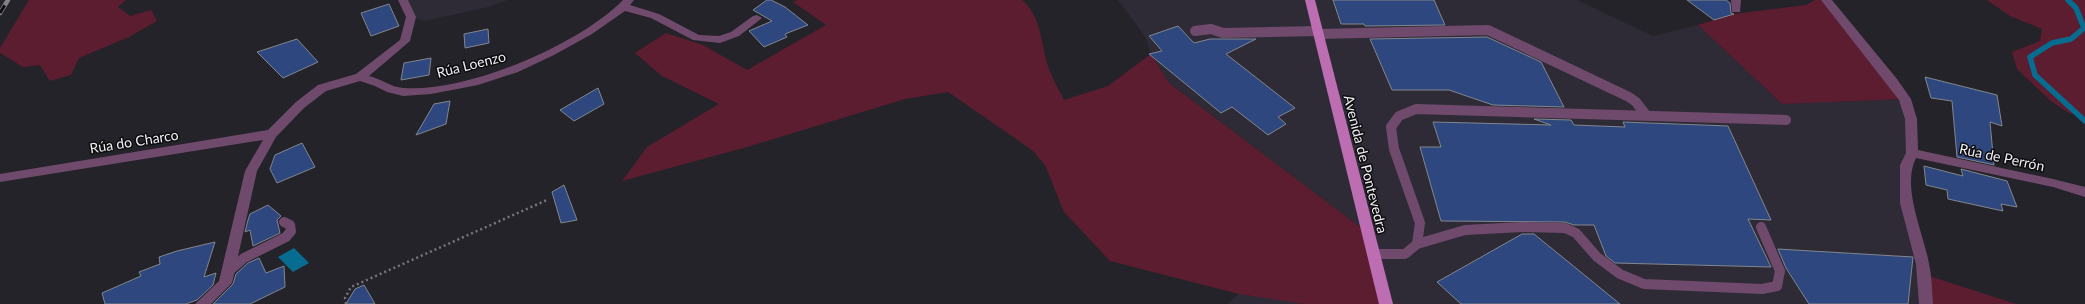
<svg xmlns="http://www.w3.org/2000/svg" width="2085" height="304" font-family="Lato,sans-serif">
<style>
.built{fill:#2e2b37}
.green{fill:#5c1d30}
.water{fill:#066d91}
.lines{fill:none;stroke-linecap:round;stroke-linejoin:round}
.stream{stroke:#066d91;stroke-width:5.5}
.building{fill:#2e487f;stroke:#82868d}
.path{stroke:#77767b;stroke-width:2.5;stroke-dasharray:2 3;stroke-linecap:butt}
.lane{stroke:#704a6c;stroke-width:10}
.street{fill:#704a6c;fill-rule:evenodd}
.primary{fill:#bd6eb3;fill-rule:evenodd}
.rail-casing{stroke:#838288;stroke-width:4.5}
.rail{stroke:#0d0c0f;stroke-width:3;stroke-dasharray:9;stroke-linecap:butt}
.labels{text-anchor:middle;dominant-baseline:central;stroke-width:3;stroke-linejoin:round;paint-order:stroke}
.street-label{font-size:14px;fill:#f0eff3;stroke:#0d0c0f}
</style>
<rect width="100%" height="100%" fill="#242329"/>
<g class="built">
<path d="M403,0H508L488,7L424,21L411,17Z"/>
<path d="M1118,0H1577L1653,36L1698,25L1782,104L1905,99L1911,119L1906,165L1926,304H1386L1368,233L1169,83L1151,54L1146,38Z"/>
<path d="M1239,294L1268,298L1304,304H1227Z"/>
</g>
<g class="green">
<path d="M29,0H126L118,7L130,16L151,10L157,21L129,37L79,58L71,75L50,81L40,65L23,67L0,53V48Z"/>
<path d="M797,0H1022C1042,16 1041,47 1049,69C1053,80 1059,90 1064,100L1108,86L1151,54L1169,83L1368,233L1386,304H1304L1239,294L1110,261L1064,212L1045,165L1032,150L948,92L905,99L747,147L622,181L647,147L719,104L662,76L635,53L666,33L703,45L747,70L826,25L793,2Z"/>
<path d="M1815,0H1827L1905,99L1782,104L1698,25L1734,14L1806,5Z"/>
<path d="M1987,0H2085V120L2079,116L2069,113L2052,102L2017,69L2012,52L2040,41L2042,29L2010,16Z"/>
<path d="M1923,274L2016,304H1926Z"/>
</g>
<path class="water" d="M294,248L309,263L293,272L278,257Z"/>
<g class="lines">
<path class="stream" d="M2068,0L2076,8L2084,28L2071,39L2052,43L2030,57L2035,75L2085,121"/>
</g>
<g class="building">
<path d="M767,0H771L785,7L808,25L785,34L787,37L764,47L749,31L772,21L753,10Z"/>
<path d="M1333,0H1434L1445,25L1365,26L1364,24H1341Z"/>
<path d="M1687,0H1726L1730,3L1731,13L1734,14L1714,20Z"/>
<path d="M389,4L399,26L371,36L361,13Z"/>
<path d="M1178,26L1194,43L1210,39H1256L1226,54L1295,108L1278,117L1286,124L1268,135L1232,107L1221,113L1149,54L1162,51L1149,36Z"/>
<path d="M488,29L489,43L465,48L464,34Z"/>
<path d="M1487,37L1541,62L1564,107L1493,105L1449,90H1392L1370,39Z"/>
<path d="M297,39L318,62L283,78L257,52Z"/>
<path d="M431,58L429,75L401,80L404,63Z"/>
<path d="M1925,77L1997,95L2002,126L1990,122L1994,165L1957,157L1952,101L1931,98Z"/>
<path d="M598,88L604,104L574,121L560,110Z"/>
<path d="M450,101L446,124L416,135L434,104Z"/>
<path d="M1534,119L1571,120L1574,125L1625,127L1623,122L1728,126L1771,220L1748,219L1771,267L1615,263L1606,256L1594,225H1574L1565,222L1441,221L1420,147H1441L1433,122L1551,125Z"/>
<path d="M302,143L315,167L277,183L270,169L275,155Z"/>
<path d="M1924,166L1963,176L1961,169L2007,181L2017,207L2001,204L2003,211L1948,199L1947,190L1926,185Z"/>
<path d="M564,185L577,220L561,223L552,192Z"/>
<path d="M268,205L281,216L277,220L280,233L253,246L250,230L245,232L248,220L250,214Z"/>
<path d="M1522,234H1534L1620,304H1461L1437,282Z"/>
<path d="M215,242L204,277L216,273L213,285L197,300L186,304H105L102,293L141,276L139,272L160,264L159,257L177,251Z"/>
<path d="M1778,249L1913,257L1908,304H1809L1786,268Z"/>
<path d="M259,258L266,273L284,266L285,287L250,304H213L233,284L236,274L248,263Z"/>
<path d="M364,285L375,304H346L355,289Z"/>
</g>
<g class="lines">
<path class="path" d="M346,304L345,298L351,287L547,200"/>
<g class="lane">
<path d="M1195,31L1211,29L1223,33L1317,31"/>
<path d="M1318,34L1488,30L1629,97L1636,102L1646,115"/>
<path d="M1417,244L1465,230L1522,227L1565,228L1576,233L1597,257L1620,274L1644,284L1762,289L1777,286L1780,271L1761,227"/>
<path d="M1373,254H1405L1417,244L1420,223L1394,149L1391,127L1399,116L1416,109L1786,120"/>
<path d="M228,272L244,258L286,237L291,231L290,225L284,222"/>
</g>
<g class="street">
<path d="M398,0H408L416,17L410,41L369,76C381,79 391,87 403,88C466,93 579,45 623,0H634L630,5L659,14L699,35L719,36L731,32L753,16L757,15L762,18L739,36L720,43L693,40L651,18L625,11L592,34L554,55L518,72L478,85L431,94L403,96L387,92L375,86L360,81L326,91L304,108L276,137L257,171L232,283L211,304H195L219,281L245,171L263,140L0,182V174L268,130L296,102L318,85L356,74L400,40L406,17Z"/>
<path d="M1731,0H1741L1740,12H1732Z"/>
<path d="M1821,0H1832L1897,79L1911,99L1917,119L1918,150L2053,179L2085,187V197L2053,187L1916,158C1901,187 1924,234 1929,264C1932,277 1932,291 1933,304H1919L1916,264L1900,203V165L1906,153L1905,119L1899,100Z"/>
</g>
<path class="primary" d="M1305,0H1315L1393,304H1379Z"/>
<defs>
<path id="rail" d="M0,13L8,0"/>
</defs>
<use href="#rail" class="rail-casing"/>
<use href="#rail" class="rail"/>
</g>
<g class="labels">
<g class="street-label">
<text transform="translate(471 64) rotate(-14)">Rúa Loenzo</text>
<text transform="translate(134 141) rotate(-9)">Rúa do Charco</text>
<text transform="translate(2002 157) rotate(12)">Rúa de Perrón</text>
<text transform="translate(1366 164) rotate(76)">Avenida de Pontevedra</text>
</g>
</g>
</svg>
